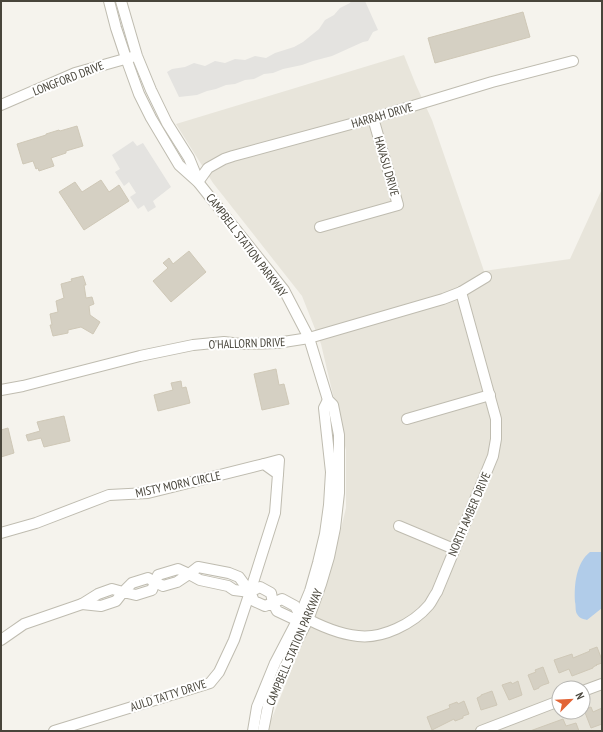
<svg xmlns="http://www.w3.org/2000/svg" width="603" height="732" font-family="'PT Sans Narrow',sans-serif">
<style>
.residential{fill:#e8e5db;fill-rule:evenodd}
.parking{fill:#e4e3e0}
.water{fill:#b1cce9}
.building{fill:#d5d0c3;stroke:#cfc8b7}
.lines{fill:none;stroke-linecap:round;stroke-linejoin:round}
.minor-casing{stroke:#bfbcb0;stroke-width:12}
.minor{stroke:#fff;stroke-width:10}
.labels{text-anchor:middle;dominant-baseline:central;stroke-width:4;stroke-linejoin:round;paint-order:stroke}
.street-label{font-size:12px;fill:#48453b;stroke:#fff}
</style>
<rect width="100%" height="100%" fill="#f5f3ed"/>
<path class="residential" d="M404,55L416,85L432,120L484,271L570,259L602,189V731H247L251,730L272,718L330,573L346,508V450L321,344L302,296L213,183L176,124ZM559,688H583V712H559Z"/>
<g class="parking">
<path d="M351,1H365L378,30L373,32L368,41L363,42L332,56L313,61L302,65L283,69L273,73L264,74L254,79L245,80L235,84L226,85L216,89L207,91L197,95L179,97L167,72L172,69L185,67L194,63L205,66L215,61L225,63L235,59L245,60L255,56L266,58L275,53L294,47L303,42L319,29L325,20L334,15L340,8L350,3Z"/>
<path d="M133,141L137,146L143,143L171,187L153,201L156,207L148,212L144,205L138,209L130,197L136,193L129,182L124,186L115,172L120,169L112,155Z"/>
</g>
<path class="water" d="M590,552H602V608L587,620C583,619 579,618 577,614C575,611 576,605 575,602C574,585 576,563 590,552Z"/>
<g class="building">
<path d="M523,12L530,37L435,63L428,38Z"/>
<path d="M77,126L83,146L66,151V153L51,158L54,166L39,171L38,168L36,169L33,161L23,164L17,144L46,135V134L59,130L60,131Z"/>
<path d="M101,180L109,192L119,185L129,201L84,230L59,192L75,182L82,192Z"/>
<path d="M189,251L206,272L171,302L153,281L168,268L163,263L169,258L173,264Z"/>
<path d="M83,276L86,285H84L86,298L92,297L94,304L89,306L90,315L100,322L93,334L81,327L68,330V333L53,336L50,325H52L50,314L58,312L56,301L64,298L61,284L72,281L71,279Z"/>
<path d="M276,369L279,385L284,384L289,404L262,410L254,374Z"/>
<path d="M181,381L182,388L186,387L190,403L158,411L154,395L173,390L171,383Z"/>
<path d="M64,416L70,441L44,447L41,438L28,441L26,435L40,431L37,422Z"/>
<path d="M8,428L14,453L1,457V430Z"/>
<path d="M597,647L602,660V663L596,665H597L593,667V668L572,676L569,669L559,673L554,660L572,654L573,658L590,651L589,650Z"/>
<path d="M543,667L549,683L543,685L539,687V688L534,690L528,675L536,672L535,670Z"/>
<path d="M518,681L522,695L509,700L502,685L511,682L512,684Z"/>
<path d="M492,691L497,705L481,710L477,698L481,696V695Z"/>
<path d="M464,701L469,714L463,716V718L455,721L454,719L432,730L427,717L450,708L449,705L457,702L458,704Z"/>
<path d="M591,707L593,712L602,708V724L591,728L584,710Z"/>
<path d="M563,719L566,726L576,723L579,731H530Z"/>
</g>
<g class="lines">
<defs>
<g id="minor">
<path d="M109,1L116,28L126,58L139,94L151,118L179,165L198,182L284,290L309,338L328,400L333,405L339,435V493L335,528L329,557L321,584L308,620L299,637L269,701L263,731"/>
<path d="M121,1L137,56L151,90L167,123L189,158L198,180"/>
<path d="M1,105L75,73L132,57"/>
<path d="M198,182L208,168L224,159L233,156L373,118L492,82L573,61"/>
<path d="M320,227L398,205L373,118"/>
<path d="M1,390L23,386L140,356L193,345L224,342L241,344L277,343L309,338L443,299L461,292L486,277"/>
<path d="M407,419L490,395"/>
<path d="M264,464L279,460L278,474"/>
<path d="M399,526L454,549"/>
<path d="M1,533L36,523L109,495L148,493L264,464L278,474L275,513L250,592L234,640L219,672L210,683L54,731"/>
<path d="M82,604L101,606L116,601L123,592L136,595L152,590L155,582L163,586L177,582L189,574L200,580L228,586L234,590L250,592L254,601L265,606L273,603L277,611L294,619L300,615"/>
<path d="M300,615C318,625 337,634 358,636C382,639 413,624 429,605C432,601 434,596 437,592L493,456L496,439V419L461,292"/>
<path d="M1,640L24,624L82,604L98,594L112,589L123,592L132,583L148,578L155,582L158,575L178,569L189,574L198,567L229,573L239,577L250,592L260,587L271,593L273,603L282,599L295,606L300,615"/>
<path d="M583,691L602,684"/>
<path d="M253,731L257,707L275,663L300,615L310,591L318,563L325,534L329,505L331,472L324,408L328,400"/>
<path d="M481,731L559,701"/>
</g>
</defs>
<use href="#minor" class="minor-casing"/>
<use href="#minor" class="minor"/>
</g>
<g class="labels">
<g class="street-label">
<text transform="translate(68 78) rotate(-21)">LONGFORD DRIVE</text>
<text transform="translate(382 115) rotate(-16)">HARRAH DRIVE</text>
<text transform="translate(387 166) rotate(74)">HAVASU DRIVE</text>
<text transform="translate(247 245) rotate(53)">CAMPBELL STATION PARKWAY</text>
<text transform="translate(247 343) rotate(-2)">O'HALLORN DRIVE</text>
<text transform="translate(178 484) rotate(-12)">MISTY MORN CIRCLE</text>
<text transform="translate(469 514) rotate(-67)">NORTH AMBER DRIVE</text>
<text transform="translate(294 647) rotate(-67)">CAMPBELL STATION PARKWAY</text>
<text transform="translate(168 695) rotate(-18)">AULD TATTY DRIVE</text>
</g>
</g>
<rect width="603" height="732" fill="none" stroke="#48453b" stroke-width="4"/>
<g transform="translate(571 700) rotate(66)"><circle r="19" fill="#ffffff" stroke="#b6b5b1"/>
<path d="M0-3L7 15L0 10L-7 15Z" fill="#e26436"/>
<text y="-6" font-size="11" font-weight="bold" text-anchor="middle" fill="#48453b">N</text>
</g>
</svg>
